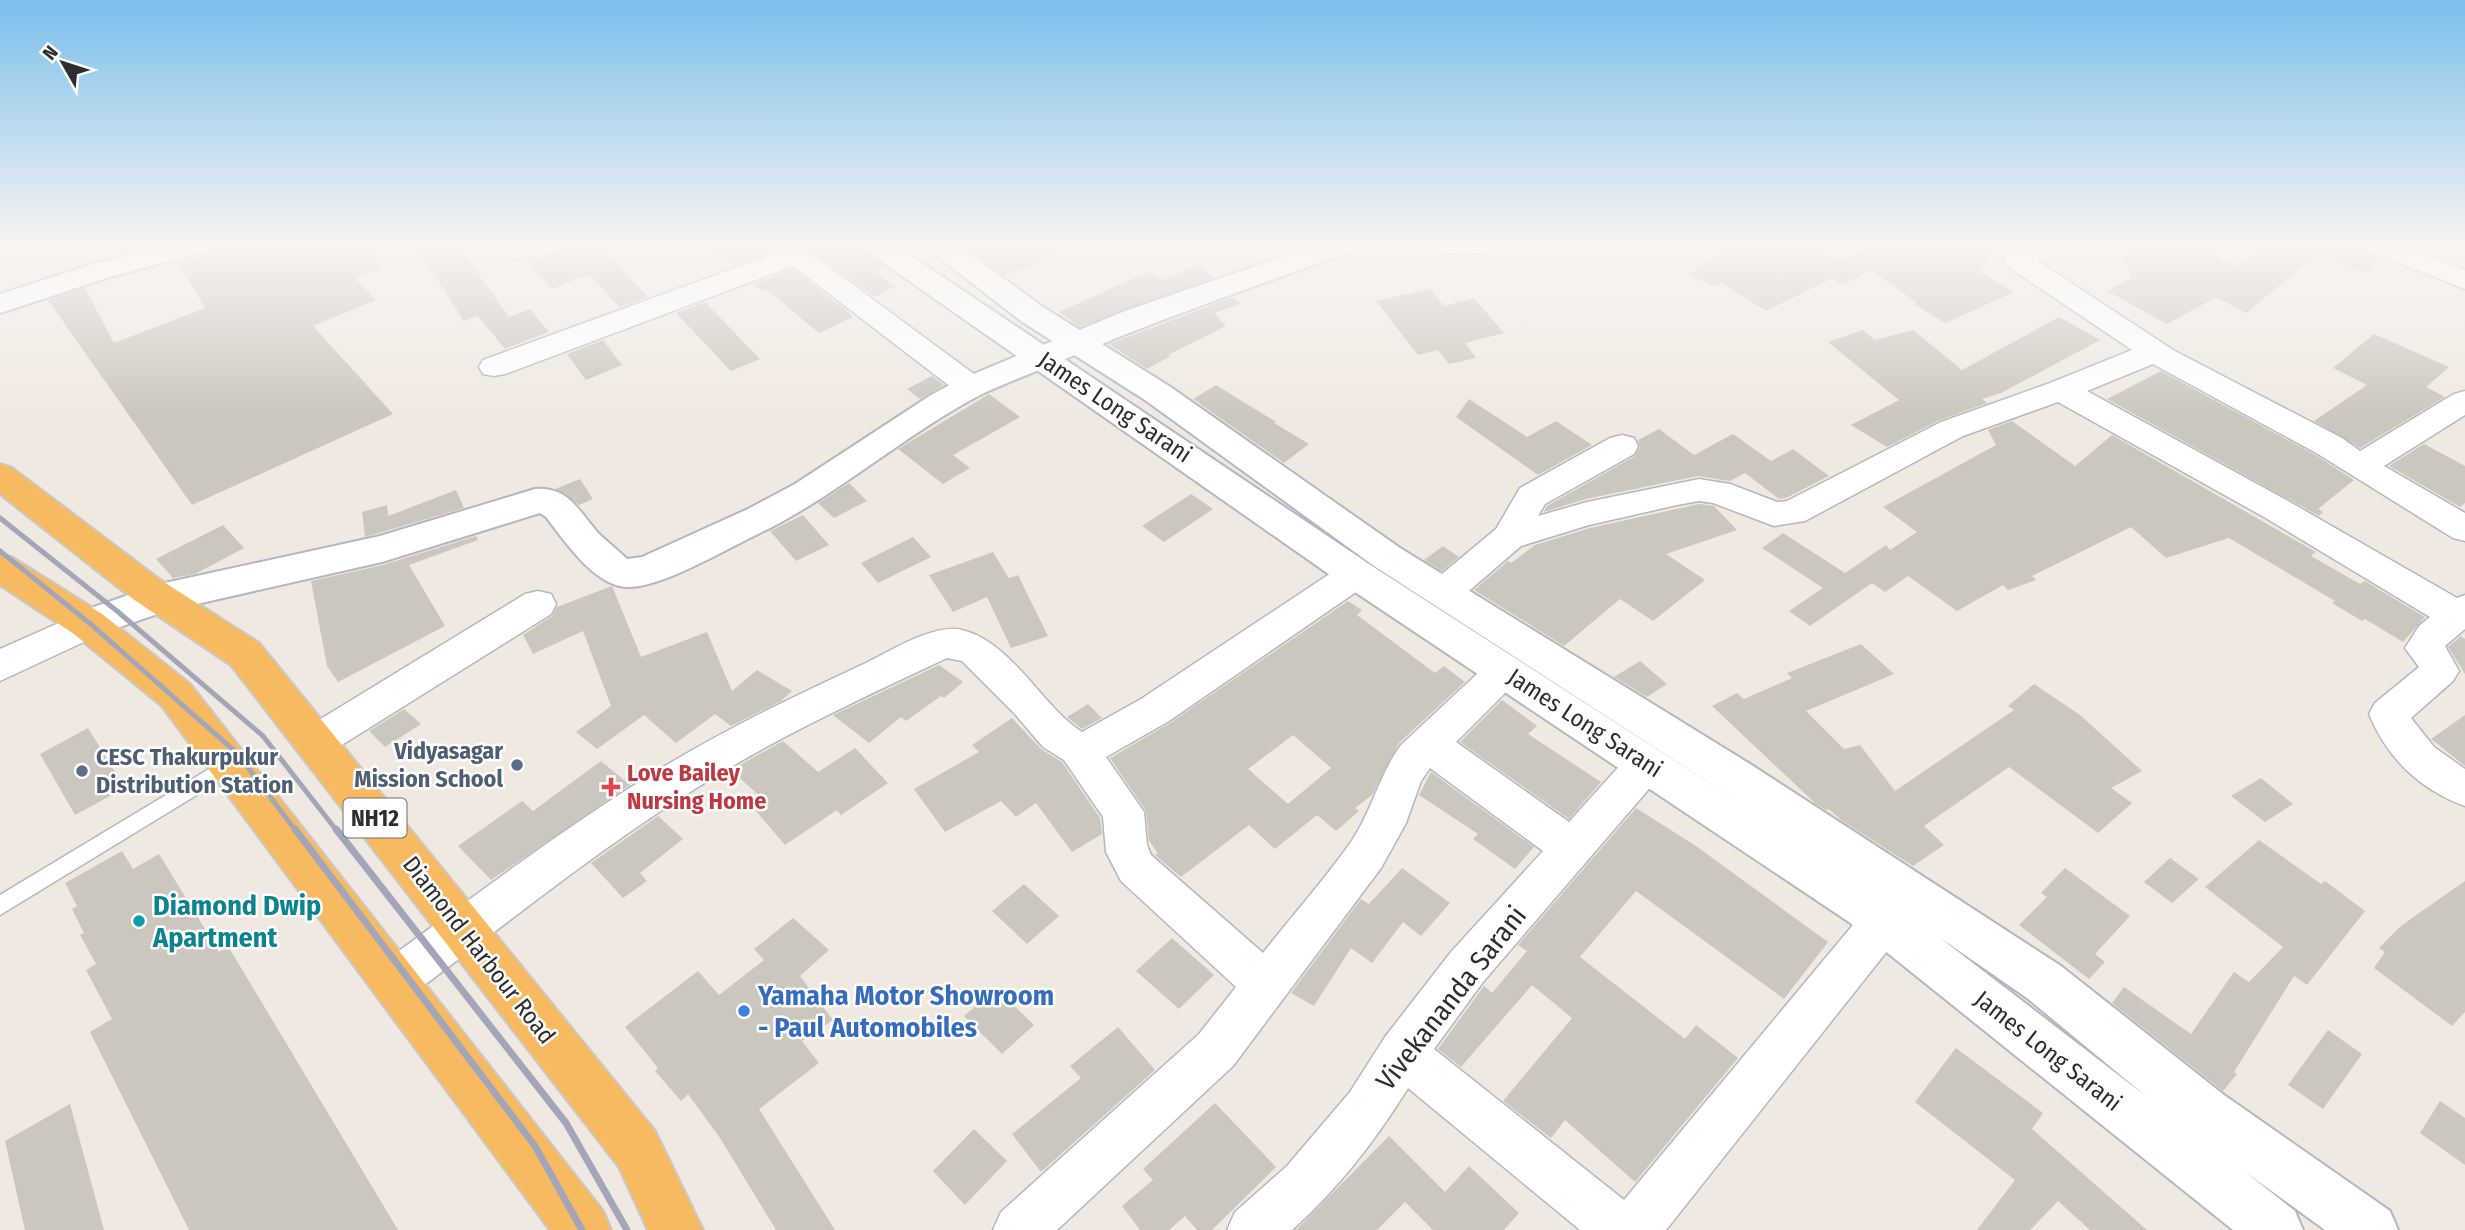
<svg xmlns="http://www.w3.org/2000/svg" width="2465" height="1230" font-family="'Fira Sans Condensed',sans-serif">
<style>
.building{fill:#cbc7bf;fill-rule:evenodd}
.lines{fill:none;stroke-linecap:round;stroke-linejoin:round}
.service-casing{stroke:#b4b7c1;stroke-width:3}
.minor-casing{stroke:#b4b7c1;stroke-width:3}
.tertiary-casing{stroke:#b4b7c1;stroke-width:4}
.secondary-casing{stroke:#b4b7c1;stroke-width:4}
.trunk-casing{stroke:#c9c9c9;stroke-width:4}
.service{fill:#fff;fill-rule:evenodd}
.minor{fill:#fff;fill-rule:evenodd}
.tertiary{fill:#fff;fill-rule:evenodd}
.secondary{fill:#fff;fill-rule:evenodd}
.trunk{fill:#f8ba60;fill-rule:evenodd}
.rail-far1{stroke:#a3a6b8;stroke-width:5}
.rail{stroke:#a3a6b8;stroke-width:7}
.service-dot{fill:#5c6f8a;stroke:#fff;stroke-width:2.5}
.health-dot{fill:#e0444e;stroke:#fff;stroke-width:2.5}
.culture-dot{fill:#0f9aa8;stroke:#fff;stroke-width:2.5}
.shop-dot{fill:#3f7fe0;stroke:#fff;stroke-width:2.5}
.labels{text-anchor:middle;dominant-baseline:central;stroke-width:5;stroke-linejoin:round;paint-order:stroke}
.shield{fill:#fff;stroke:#6d6d6d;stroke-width:2}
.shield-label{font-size:23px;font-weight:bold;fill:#2e2e2e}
.street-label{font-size:24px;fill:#2e2e2e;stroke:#fff}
.service-label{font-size:24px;font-weight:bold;fill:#4e5e75;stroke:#fff;text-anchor:end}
.health-label{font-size:24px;font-weight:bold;fill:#be3a42;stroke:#fff;text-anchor:start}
.near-culture-label{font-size:28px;font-weight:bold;fill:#0d838f;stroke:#fff;text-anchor:start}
.near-shop-label{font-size:28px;font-weight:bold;fill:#366cbe;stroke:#fff;text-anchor:start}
.near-street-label{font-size:28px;fill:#2e2e2e;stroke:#fff}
</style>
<rect width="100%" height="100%" fill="#efe9e1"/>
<g class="building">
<path d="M226,244H375L379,269L355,278L376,300L313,326L393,414L192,505L48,300L85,288L114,343L205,308L178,262L212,253L216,247Z"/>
<path d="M414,244H457L509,317L530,309L549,332L505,349L478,316L464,321Z"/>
<path d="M579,244H597L648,297L619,307L589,274L552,289L528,263Z"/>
<path d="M705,244H766L771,252L732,266Z"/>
<path d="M802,244H852L886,268L876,273L896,286L874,297Z"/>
<path d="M961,244H1080L1004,276Z"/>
<path d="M1732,244H1809L1837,259L1889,244H1996L1980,272L2014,292L1945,323L1914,304L1917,303L1871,270L1843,285L1831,279L1766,311L1722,283L1716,287L1689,274Z"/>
<path d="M2147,244H2193L2239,266L2264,244H2360L2366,252L2381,258L2365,273L2319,253L2246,313L2216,297L2167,324L2107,291L2132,278L2121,257Z"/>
<path d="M1200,264L1214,278L1080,327L1059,312L1147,272L1160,280Z"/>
<path d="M793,269L847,311L853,317L819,333L766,289L761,290L753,284Z"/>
<path d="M1430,289L1444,306L1474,298L1504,333L1465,343L1476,358L1449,364L1438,350L1418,355L1376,301Z"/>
<path d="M1233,297L1241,304L1214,313L1226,326L1168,355L1171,356L1147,369L1109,344Z"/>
<path d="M705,302L760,359L731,371L676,313Z"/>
<path d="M2059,317L2100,340L2001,393L1982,399L1987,403L1940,420L1887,447L1851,425L1899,400L1828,342L1863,330L1875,340L1913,330L1962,370Z"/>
<path d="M2374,334L2449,367L2426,387L2445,397L2360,448L2314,421L2367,385L2333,368Z"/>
<path d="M603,340L622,365L586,380L567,354Z"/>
<path d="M2161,371L2317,456L2354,480L2318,509L2323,512L2319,516L2107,399Z"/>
<path d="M932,376L944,385L920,399L907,389Z"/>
<path d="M1216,385L1276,422L1274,423L1309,444L1284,463L1193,399Z"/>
<path d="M989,394L1020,417L953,455L970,468L943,484L898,449Z"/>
<path d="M1469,399L1527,437L1556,421L1592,445L1538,475L1456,417Z"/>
<path d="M2012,421L2075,466L2112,435L2316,552L2311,556L2360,584L2365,581L2425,617L2403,642L2365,619L2362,621L2332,603L2335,601L2229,538L2166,558L2131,527L2032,576L2036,580L2008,590L2003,585L1957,611L1908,576L1885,592L1872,583L1810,626L1789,611L1823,588L1762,548L1783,533L1845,573L1886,545L1890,550L1917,532L1883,507L1996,445L1988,430Z"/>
<path d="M1659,429L1694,455L1733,434L1771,461L1793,449L1829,476L1786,498L1779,499L1745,473L1730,481L1698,476L1586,499L1544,512L1547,506L1635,456L1640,447L1638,440Z"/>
<path d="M2424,444L2465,466V503L2460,507L2389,466Z"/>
<path d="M580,479L593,499L579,505L555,489Z"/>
<path d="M849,483L867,501L834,518L818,503Z"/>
<path d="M456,490L464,508L365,537L362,512L387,505L388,516Z"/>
<path d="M1191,494L1213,509L1164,542L1142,526Z"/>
<path d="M1699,504L1714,506L1737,530L1666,554L1705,580L1653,621L1620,599L1564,646L1474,590L1508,561L1511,563L1535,545L1590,528Z"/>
<path d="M803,515L829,545L796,561L770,531Z"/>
<path d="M223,525L244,548L195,574L173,578L156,559Z"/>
<path d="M476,536L478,540L409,565L445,626L338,682L327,666L311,581L383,565Z"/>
<path d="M913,537L931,557L878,583L861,563Z"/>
<path d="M1443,546L1459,557L1442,571L1424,560Z"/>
<path d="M993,552L1009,578L1018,575L1048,636L1011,648L987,597L953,612L929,575Z"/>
<path d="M612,586L641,657L707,632L732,691L757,670L792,691L781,701L731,726L715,714L676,743L644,715L597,749L576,732L611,706L583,631L533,654L523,635L552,616L557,607Z"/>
<path d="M1348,601L1362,610L1357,615L1435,673L1444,666L1465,682L1399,743L1372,795L1355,808L1359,811L1336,831L1317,815L1275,849L1249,825L1181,877L1155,855L1158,853L1149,841L1146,811L1110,758L1170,723ZM1293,735L1331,768L1288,804L1248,769Z"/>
<path d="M2461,636L2465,639V674L2448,647Z"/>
<path d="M1861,644L1894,674L1806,711L1844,749L1860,745L1895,791L2014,710L2008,706L2034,684L2080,715L2142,771L2111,788L2132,803L2098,833L2009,767L1924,826L1944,845L1913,866L1841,820L1829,809L1826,810L1816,804L1712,706L1737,693L1744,699L1792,678L1787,673Z"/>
<path d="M1640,661L1667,684L1647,697L1614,677Z"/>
<path d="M939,665L963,682L944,698L941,696L906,721L901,717L869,743L833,715Z"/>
<path d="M1502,700L1537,726L1528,734L1601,782L1569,819L1460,742Z"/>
<path d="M1088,704L1102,718L1082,729L1067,717Z"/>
<path d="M404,709L421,724L385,747L369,731Z"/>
<path d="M2465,715V766L2431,739Z"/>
<path d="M1012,718L1041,749L1062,762L1100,818L1102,834L1072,852L1036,803L1016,817L1001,801L945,832L914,789L979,752L972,745Z"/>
<path d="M88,728L125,788L75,815L40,754Z"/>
<path d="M783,741L818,772L855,748L888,783L841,815L837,810L785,845L754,809L766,802L731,770Z"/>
<path d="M601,761L630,785L491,880L458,846L522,801L533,811Z"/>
<path d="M1431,772L1534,847L1515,869L1473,839L1478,834L1419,795Z"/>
<path d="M2261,778L2293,804L2265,822L2231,796Z"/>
<path d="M1636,808L1696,846L1828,942L1784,999L1636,891L1580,957L1685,1039L1696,1025L1738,1058L1635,1182L1565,1120L1551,1138L1503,1101L1572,1018L1532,985L1461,1067L1438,1049L1484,986L1492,993L1527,951L1518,945Z"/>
<path d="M658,816L683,839L640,873L647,881L623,898L591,863Z"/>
<path d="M2259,840L2321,884L2325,881L2365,911L2307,985L2294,976L2234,1072L2237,1074L2223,1091L2112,1003L2124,987L2191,1034L2234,972L2249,982L2283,947L2205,887Z"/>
<path d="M122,851L133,869L159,854L219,952L228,946L398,1230H189L90,1032L112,1019L86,970L96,964L80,935L84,933L72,909L77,906L65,883Z"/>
<path d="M2170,858L2199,879L2172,903L2144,882Z"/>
<path d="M1402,868L1450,903L1421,936L1403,922L1372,963L1351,948L1314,1006L1291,993L1361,899L1369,904Z"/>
<path d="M2065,868L2130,916L2095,954L2105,962L2089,979L2019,925L2047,897L2041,893Z"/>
<path d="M2465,881V1012L2452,1026L2374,968L2385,952L2379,948L2402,925Z"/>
<path d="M1024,884L1059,916L1027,944L992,911Z"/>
<path d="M793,918L829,950L800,976L833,1020L802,1041L819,1063L759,1109L835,1230H776L720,1138L688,1094L681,1101L655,1071L658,1068L625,1027L698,971L719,995L764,960L754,949Z"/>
<path d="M1172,938L1214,975L1179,1009L1136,971Z"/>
<path d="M996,988L1034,1025L1002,1054L964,1016Z"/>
<path d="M1118,1027L1155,1070L1041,1172L1012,1134L1081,1078L1070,1066Z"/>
<path d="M2328,1030L2362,1054L2323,1109L2288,1085Z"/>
<path d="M1956,1048L2043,1113L2032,1129L2147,1230H2090L2058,1201L2030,1230H1977L2015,1180L1915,1102Z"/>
<path d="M2440,1101L2465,1118V1165L2420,1133Z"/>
<path d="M1215,1103L1276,1167L1212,1230H1197L1185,1216L1169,1230H1140L1122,1206L1153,1180L1143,1169Z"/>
<path d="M70,1104L104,1230H25L5,1141Z"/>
<path d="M974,1129L1007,1161L965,1205L933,1171Z"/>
<path d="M1389,1136L1445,1192L1469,1166L1519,1213L1504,1230H1433L1405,1202L1377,1230H1296Z"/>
</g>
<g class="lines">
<defs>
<path id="service" d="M229,757L236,759L239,765L236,771L0,915V895Z"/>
<g id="minor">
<path d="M482,244H561L557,250C534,257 499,268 482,244Z"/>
<path d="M768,244H798L982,380L987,387L982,394L971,397L960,394L793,266L505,374L494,376L483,374L479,367L483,360L776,253Z"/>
<path d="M2034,244H2071L2068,250L2038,261L2173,350L2342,438L2360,451L2454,394L2465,391V415L2384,466L2465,513V541L2453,538L2318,454L2153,364L2087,391L2288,501L2457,598L2465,595V629L2445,646L2459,671L2453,681L2411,718L2434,747L2465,769V806C2420,790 2387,758 2369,714L2375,703L2419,667L2405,648L2419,626L2430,617L2264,517L2058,402L1963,436L1805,521L1774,526L1713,503L1699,501L1677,505L1589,525L1521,546L1456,602L1443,606L1430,602L1425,593L1430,584L1496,529L1520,488L1610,438L1622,435L1634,438L1638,446L1634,454L1545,504L1538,516L1587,502L1699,479L1730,484L1777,502L1787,501L1941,422L2050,383L2132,350L2007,266L2003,260L2007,254Z"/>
<path d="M2363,244H2400L2465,270V289L2367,250Z"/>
<path d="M1356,561L1369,565L1374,574L1369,583L1169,721L1106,757L1144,812L1147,845L1151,855L1263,953C1292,916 1324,880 1351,842C1372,811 1379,775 1401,745L1492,660L1505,655L1518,660L1524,670L1518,680L1456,742L1569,822L1632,752L1646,747L1660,752L1666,764L1660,776L1483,982L1434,1049L1624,1200L1867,908L1883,902L1899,908L1905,922L1899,936L1666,1230H1580L1408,1088C1376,1140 1338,1189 1292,1230H1227L1235,1212L1287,1166L1350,1092L1385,1037L1451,952L1543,851L1430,768L1421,781L1406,823L1381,868L1233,1066L1057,1230H993L1001,1212L1199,1034L1236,987L1121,881L1106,852L1103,817L1064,760L1043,747L1015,714L962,661L947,658C862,698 777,737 698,787C597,850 505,925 410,996L394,1002L378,996L371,981L378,966C474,897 568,824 670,763C734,725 801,693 868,662C892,650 936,623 962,630C1012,642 1042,707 1082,732L1141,699L1343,565Z"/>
<path d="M538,591L551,594L556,604L551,614L329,753L315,758L301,753L295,742L301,731L525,594Z"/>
<path d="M88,610L101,614L106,624L101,634L0,681V649Z"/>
</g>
<g id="tertiary">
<path d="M169,244H215L211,250L110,277L0,313V294L90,265Z"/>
<path d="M1320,244H1360L1356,250C1258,285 1159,319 1063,360C1036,372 1007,382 980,395C902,436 836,497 756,535C725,550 660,588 628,587C595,587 564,540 546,517L540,513L382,562L166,611L88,638L74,634L69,624L74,614L160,584L380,536L535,489C568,486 579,511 598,533C607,542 618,550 627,559L642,557L748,509L795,484L931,395L959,380L1125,311Z"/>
<path d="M1424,244H1503L1499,250C1478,255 1449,255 1428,250Z"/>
</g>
<path id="secondary" d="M861,244H894L1369,564L1756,813L1374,566L1145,400L1021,321L929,250L925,244H957L1043,307L1169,386L1400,548L1750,764L2061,966L2224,1095L2390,1211L2398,1230H2325L2244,1171L2295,1211L2303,1230H2233L1849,922L1343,584L865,250ZM1939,937L2027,998L2147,1097Z"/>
<g id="trunk">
<path d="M0,464L12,468L159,579L259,643L655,1131L703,1230H648L619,1167L231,665L133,599L0,494Z"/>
<path d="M0,554L13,558L102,614L190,684L603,1211L611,1230H550L162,706L74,634L0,585Z"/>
</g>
</defs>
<use href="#service" class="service-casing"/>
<use href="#minor" class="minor-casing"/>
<use href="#tertiary" class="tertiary-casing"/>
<use href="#secondary" class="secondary-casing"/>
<use href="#trunk" class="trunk-casing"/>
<use href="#service" class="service"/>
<use href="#minor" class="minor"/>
<use href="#tertiary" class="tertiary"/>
<use href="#secondary" class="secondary"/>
<use href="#trunk" class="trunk"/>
<g class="rail-far1">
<path d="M0,518L117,611L263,736L337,831"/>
<path d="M0,551L93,626L237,753L296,831"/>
</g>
<g class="rail">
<path d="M295,829L535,1146L582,1230"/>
<path d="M336,829L566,1123L627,1230"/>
</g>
</g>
<linearGradient id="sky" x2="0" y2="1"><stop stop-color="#7abfeb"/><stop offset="0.59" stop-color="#f8f5f2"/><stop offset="1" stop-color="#f8f5f2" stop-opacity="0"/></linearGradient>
<rect width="2465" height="416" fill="url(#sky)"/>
<g class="service-dot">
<circle cx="517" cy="765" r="7"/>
<circle cx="82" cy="771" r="7"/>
</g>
<path class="health-dot" d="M607.5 776.5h7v7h7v7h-7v7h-7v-7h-7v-7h7z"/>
<circle class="culture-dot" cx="139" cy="921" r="7"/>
<circle class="shop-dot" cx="744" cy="1011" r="7"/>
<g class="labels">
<rect class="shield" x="343.5" y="798.5" width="63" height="39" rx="5"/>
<g class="shield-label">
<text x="375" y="818">NH12</text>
</g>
<g class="street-label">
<text transform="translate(1115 407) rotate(34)">James Long Sarani</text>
<text transform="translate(1585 723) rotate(33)">James Long Sarani</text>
<text transform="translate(479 950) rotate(52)">Diamond Harbour Road</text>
<text transform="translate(2048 1051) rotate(38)">James Long Sarani</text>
</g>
<g class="service-label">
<text x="503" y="751">Vidyasagar<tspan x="503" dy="28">Mission School</tspan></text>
<text x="96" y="757" text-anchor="start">CESC Thakurpukur<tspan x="96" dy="28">Distribution Station</tspan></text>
</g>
<g class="health-label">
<text x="627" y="773">Love Bailey<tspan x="627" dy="28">Nursing Home</tspan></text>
</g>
<g class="near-culture-label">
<text x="153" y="905">Diamond Dwip<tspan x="153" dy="32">Apartment</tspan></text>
</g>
<g class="near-shop-label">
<text x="758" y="995">Yamaha Motor Showroom<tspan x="758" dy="32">- Paul Automobiles</tspan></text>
</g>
<g class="near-street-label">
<text transform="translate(1451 998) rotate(-52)">Vivekananda Sarani</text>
</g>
</g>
<g transform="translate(63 63) rotate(309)" stroke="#ffffff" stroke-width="5" paint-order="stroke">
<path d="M0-5L12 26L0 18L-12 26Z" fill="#2e2e2e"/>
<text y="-10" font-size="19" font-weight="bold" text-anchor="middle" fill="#2e2e2e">N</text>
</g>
</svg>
